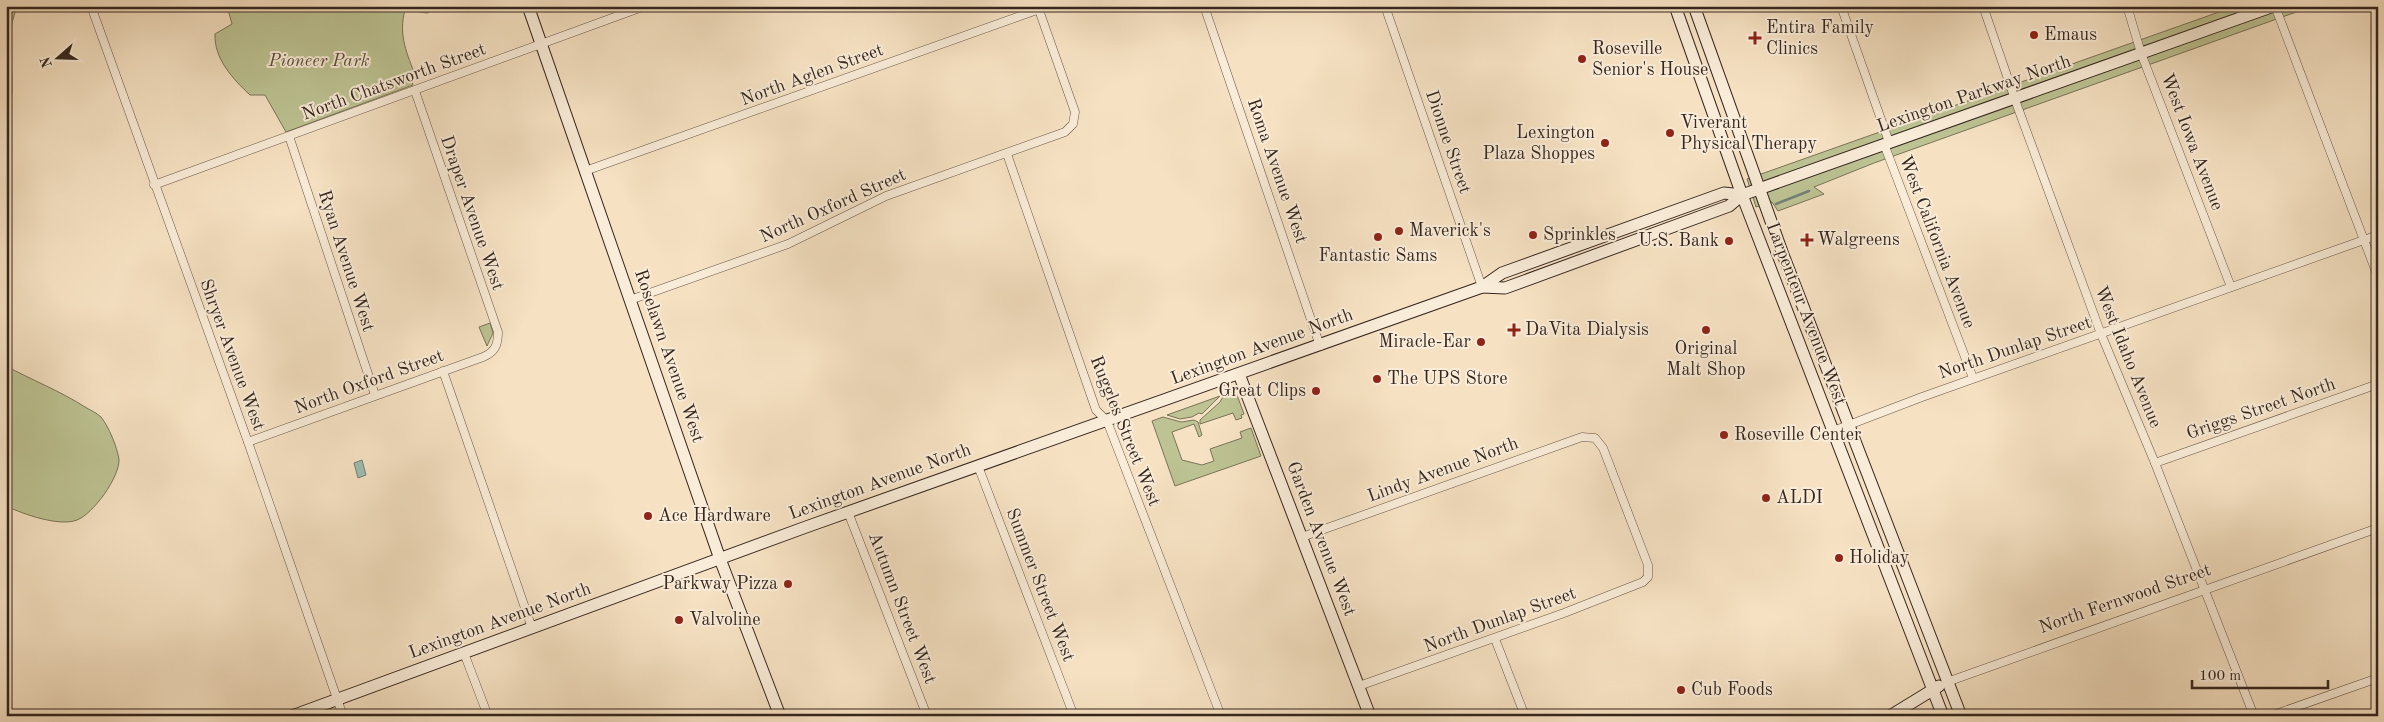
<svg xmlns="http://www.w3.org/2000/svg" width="2384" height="722" font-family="'Old Standard TT',serif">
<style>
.green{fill:#bdc393;stroke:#797459}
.water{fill:#9dbeb2;stroke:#738177}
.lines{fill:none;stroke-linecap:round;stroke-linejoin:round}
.stream{stroke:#738177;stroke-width:2.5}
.street-casing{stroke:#655548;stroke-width:9}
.secondary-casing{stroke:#35261f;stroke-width:13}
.street{stroke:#f9ecd8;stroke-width:8}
.secondary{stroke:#f9ecd8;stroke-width:11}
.poi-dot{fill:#8f2418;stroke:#f9ecd8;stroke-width:2}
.labels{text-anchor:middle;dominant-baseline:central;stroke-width:4;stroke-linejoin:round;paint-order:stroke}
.poi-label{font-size:18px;fill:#35261f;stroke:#f9ecd8;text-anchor:start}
.park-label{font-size:18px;font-style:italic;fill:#574d3c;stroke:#f9ecd8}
.street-label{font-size:18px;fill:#35261f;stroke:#f9ecd8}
</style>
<rect width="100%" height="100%" fill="#f6e2c3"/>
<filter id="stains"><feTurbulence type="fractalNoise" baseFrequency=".004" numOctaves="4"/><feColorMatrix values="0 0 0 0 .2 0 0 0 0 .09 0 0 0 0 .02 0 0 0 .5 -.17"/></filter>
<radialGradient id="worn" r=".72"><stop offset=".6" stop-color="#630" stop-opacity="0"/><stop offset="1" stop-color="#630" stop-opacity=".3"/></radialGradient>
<g class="green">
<path d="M6,6H15L16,9L10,30L6,31Z"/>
<path d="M220,6H443L427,13L405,10C398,35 407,54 416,77L411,79L413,85L286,132L265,95H250C233,79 214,59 215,34L232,24L229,13Z"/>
<path d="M2236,6H2313L1874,163L1814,187L1824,194L1778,211L1772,202L1756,207L1747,179Z"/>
<path d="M6,70L12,73V93L6,97Z"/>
<path d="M490,323L493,333L487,346L479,327Z"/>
<path d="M6,366C32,380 60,391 85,407C90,410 97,413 101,417C109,427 117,447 119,459C120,477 93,514 77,520C59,527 23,514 6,506Z"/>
<path d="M1233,391L1237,395L1244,414L1241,415L1242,418L1236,420L1233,413L1200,424V420L1220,402L1224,395Z"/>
<path d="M1220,396L1202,414L1199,413L1192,417L1180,419L1167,415Z"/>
<path d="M1163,417L1181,422L1194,420L1198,422L1202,435L1199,437L1194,424L1172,432L1182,460L1202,465L1214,461L1210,449L1242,438L1240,432L1251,428L1261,456L1175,486L1152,421Z"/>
</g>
<path class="water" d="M362,460L366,475L358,478L354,463Z"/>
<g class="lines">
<path class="stream" d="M1776,204L1809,191"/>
<defs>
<g id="street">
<path d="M91,6L248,442L343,716"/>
<path d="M1204,6L1320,346"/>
<path d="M1385,6L1482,287"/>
<path d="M1841,6L1889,142"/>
<path d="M1983,6L2018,108L2101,334L2155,463L2254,716"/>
<path d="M2127,6L2141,53L2231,287"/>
<path d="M2275,6L2378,277"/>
<path d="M289,136L375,395"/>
<path d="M1884,144L1973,378"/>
<path d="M1007,154L1096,410L1107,421L1221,716"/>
<path d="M585,171L1048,6"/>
<path d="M154,185L645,6"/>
<path d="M630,300L788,244L886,196L1065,132L1073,124L1075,112L1039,10"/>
<path d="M443,371L532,628"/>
<path d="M1833,431L1922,397L2378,235"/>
<path d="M248,442L483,357C495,352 498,345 498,332L415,91"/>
<path d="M2155,463L2378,384"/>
<path d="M978,466L1074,716"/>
<path d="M848,512L927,716"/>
<path d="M1302,537L1582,437L1595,438L1603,448L1648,565V577L1643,582L1564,613L1359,686"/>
<path d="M1495,639L1525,716"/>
<path d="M464,653L488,716"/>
<path d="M1947,682L2378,528"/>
<path d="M2270,716L2378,678"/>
</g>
<g id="secondary">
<path d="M528,6L720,559L780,716"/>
<path d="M1675,6L1742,195L1943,716"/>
<path d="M1694,6L1782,252L1961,716"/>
<path d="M1482,287L1505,288L1729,206L1742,195L2274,6"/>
<path d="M1239,374L1370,716"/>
<path d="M292,716L806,527L1482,287L1502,273L1724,193L1742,195"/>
<path d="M1890,716L1939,686"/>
</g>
</defs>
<use href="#street" class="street-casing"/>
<use href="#secondary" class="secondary-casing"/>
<use href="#street" class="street"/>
<use href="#secondary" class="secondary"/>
</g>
<g class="poi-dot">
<circle cx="2034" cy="35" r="5"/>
<path d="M1752.5 30.5h5v5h5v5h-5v5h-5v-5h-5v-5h5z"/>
<circle cx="1582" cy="59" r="5"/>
<circle cx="1670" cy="133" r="5"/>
<circle cx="1605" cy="143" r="5"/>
<circle cx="1399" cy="231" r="5"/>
<circle cx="1533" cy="235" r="5"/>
<circle cx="1378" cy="237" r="5"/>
<path d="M1804.5 232.5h5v5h5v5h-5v5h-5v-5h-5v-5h5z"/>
<circle cx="1729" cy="241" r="5"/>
<path d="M1511.5 322.5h5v5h5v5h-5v5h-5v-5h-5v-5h5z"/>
<circle cx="1706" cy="330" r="5"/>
<circle cx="1481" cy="342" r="5"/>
<circle cx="1377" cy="379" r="5"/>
<circle cx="1316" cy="391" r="5"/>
<circle cx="1724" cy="435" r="5"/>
<circle cx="1766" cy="498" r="5"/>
<circle cx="648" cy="516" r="5"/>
<circle cx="1839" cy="558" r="5"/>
<circle cx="788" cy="584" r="5"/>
<circle cx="679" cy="620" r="5"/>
<circle cx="1681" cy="690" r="5"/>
</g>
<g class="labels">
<g class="poi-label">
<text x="1766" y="28">Entira Family<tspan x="1766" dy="21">Clinics</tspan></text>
<text x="2044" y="35">Emaus</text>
<text x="1592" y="49">Roseville<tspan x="1592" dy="21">Senior's House</tspan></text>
<text x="1680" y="123">Viverant<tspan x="1680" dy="21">Physical Therapy</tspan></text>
<text x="1595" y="133" text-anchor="end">Lexington<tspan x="1595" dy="21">Plaza Shoppes</tspan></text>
<text x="1409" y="231">Maverick's</text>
<text x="1543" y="235">Sprinkles</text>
<text x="1817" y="240">Walgreens</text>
<text x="1719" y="241" text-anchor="end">U.S. Bank</text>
<text x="1378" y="256" text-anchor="middle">Fantastic Sams</text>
<text x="1525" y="330">DaVita Dialysis</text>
<text x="1471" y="342" text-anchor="end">Miracle-Ear</text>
<text x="1706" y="349" text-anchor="middle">Original<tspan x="1706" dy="21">Malt Shop</tspan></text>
<text x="1387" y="379">The UPS Store</text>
<text x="1306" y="391" text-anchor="end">Great Clips</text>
<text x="1734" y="435">Roseville Center</text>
<text x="1776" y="498">ALDI</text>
<text x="658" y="516">Ace Hardware</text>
<text x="1849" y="558">Holiday</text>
<text x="778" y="584" text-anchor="end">Parkway Pizza</text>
<text x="689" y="620">Valvoline</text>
<text x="1691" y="690">Cub Foods</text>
</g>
<g class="park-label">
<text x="319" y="61">Pioneer Park</text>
</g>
<g class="street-label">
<text transform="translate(812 75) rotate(-20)">North Aglen Street</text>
<text transform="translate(394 82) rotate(-20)">North Chatsworth Street</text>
<text transform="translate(1974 94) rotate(-19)">Lexington Parkway North</text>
<text transform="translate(1448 142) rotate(71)">Dionne Street</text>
<text transform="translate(2192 142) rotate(69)">West Iowa Avenue</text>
<text transform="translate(1277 171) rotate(71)">Roma Avenue West</text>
<text transform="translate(833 206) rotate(-24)">North Oxford Street</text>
<text transform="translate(472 213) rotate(71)">Draper Avenue West</text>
<text transform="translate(1937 242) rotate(69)">West California Avenue</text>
<text transform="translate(346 261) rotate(72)">Ryan Avenue West</text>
<text transform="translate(1806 314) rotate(69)">Larpenteur Avenue West</text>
<text transform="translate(1262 347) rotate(-20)">Lexington Avenue North</text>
<text transform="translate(2015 348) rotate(-19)">North Dunlap Street</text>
<text transform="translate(232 355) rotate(70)">Shryer Avenue West</text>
<text transform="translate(669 356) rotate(71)">Roselawn Avenue West</text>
<text transform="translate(2128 357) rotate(68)">West Idaho Avenue</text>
<text transform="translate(369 382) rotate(-20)">North Oxford Street</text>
<text transform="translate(2261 409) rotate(-19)">Griggs Street North</text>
<text transform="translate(1125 431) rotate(68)">Ruggles Street West</text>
<text transform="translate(1443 470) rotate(-20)">Lindy Avenue North</text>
<text transform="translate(880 482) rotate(-20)">Lexington Avenue North</text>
<text transform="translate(1321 539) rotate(69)">Garden Avenue West</text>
<text transform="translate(1040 585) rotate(69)">Summer Street West</text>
<text transform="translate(2125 599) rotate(-19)">North Fernwood Street</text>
<text transform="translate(902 608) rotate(69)">Autumn Street West</text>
<text transform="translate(1500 620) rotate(-20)">North Dunlap Street</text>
<text transform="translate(500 621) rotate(-20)">Lexington Avenue North</text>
</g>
</g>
<rect width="2384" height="722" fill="none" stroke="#f6e2c3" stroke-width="25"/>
<rect x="8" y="8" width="2369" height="707" fill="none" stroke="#35261f" stroke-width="2.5"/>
<rect x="12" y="12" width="2359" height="697" fill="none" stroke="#35261f"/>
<g transform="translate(58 58) rotate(250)" stroke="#f9ecd8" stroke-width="4" paint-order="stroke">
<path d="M0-4L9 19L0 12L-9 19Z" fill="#35261f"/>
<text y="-8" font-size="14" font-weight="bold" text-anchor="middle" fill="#35261f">N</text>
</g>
<path d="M2192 680v8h136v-8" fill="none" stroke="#35261f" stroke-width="2.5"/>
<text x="2199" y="680" font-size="15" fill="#35261f" stroke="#f9ecd8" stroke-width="4" paint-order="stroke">100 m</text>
<rect width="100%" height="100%" filter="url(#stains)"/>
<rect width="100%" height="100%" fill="url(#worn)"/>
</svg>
